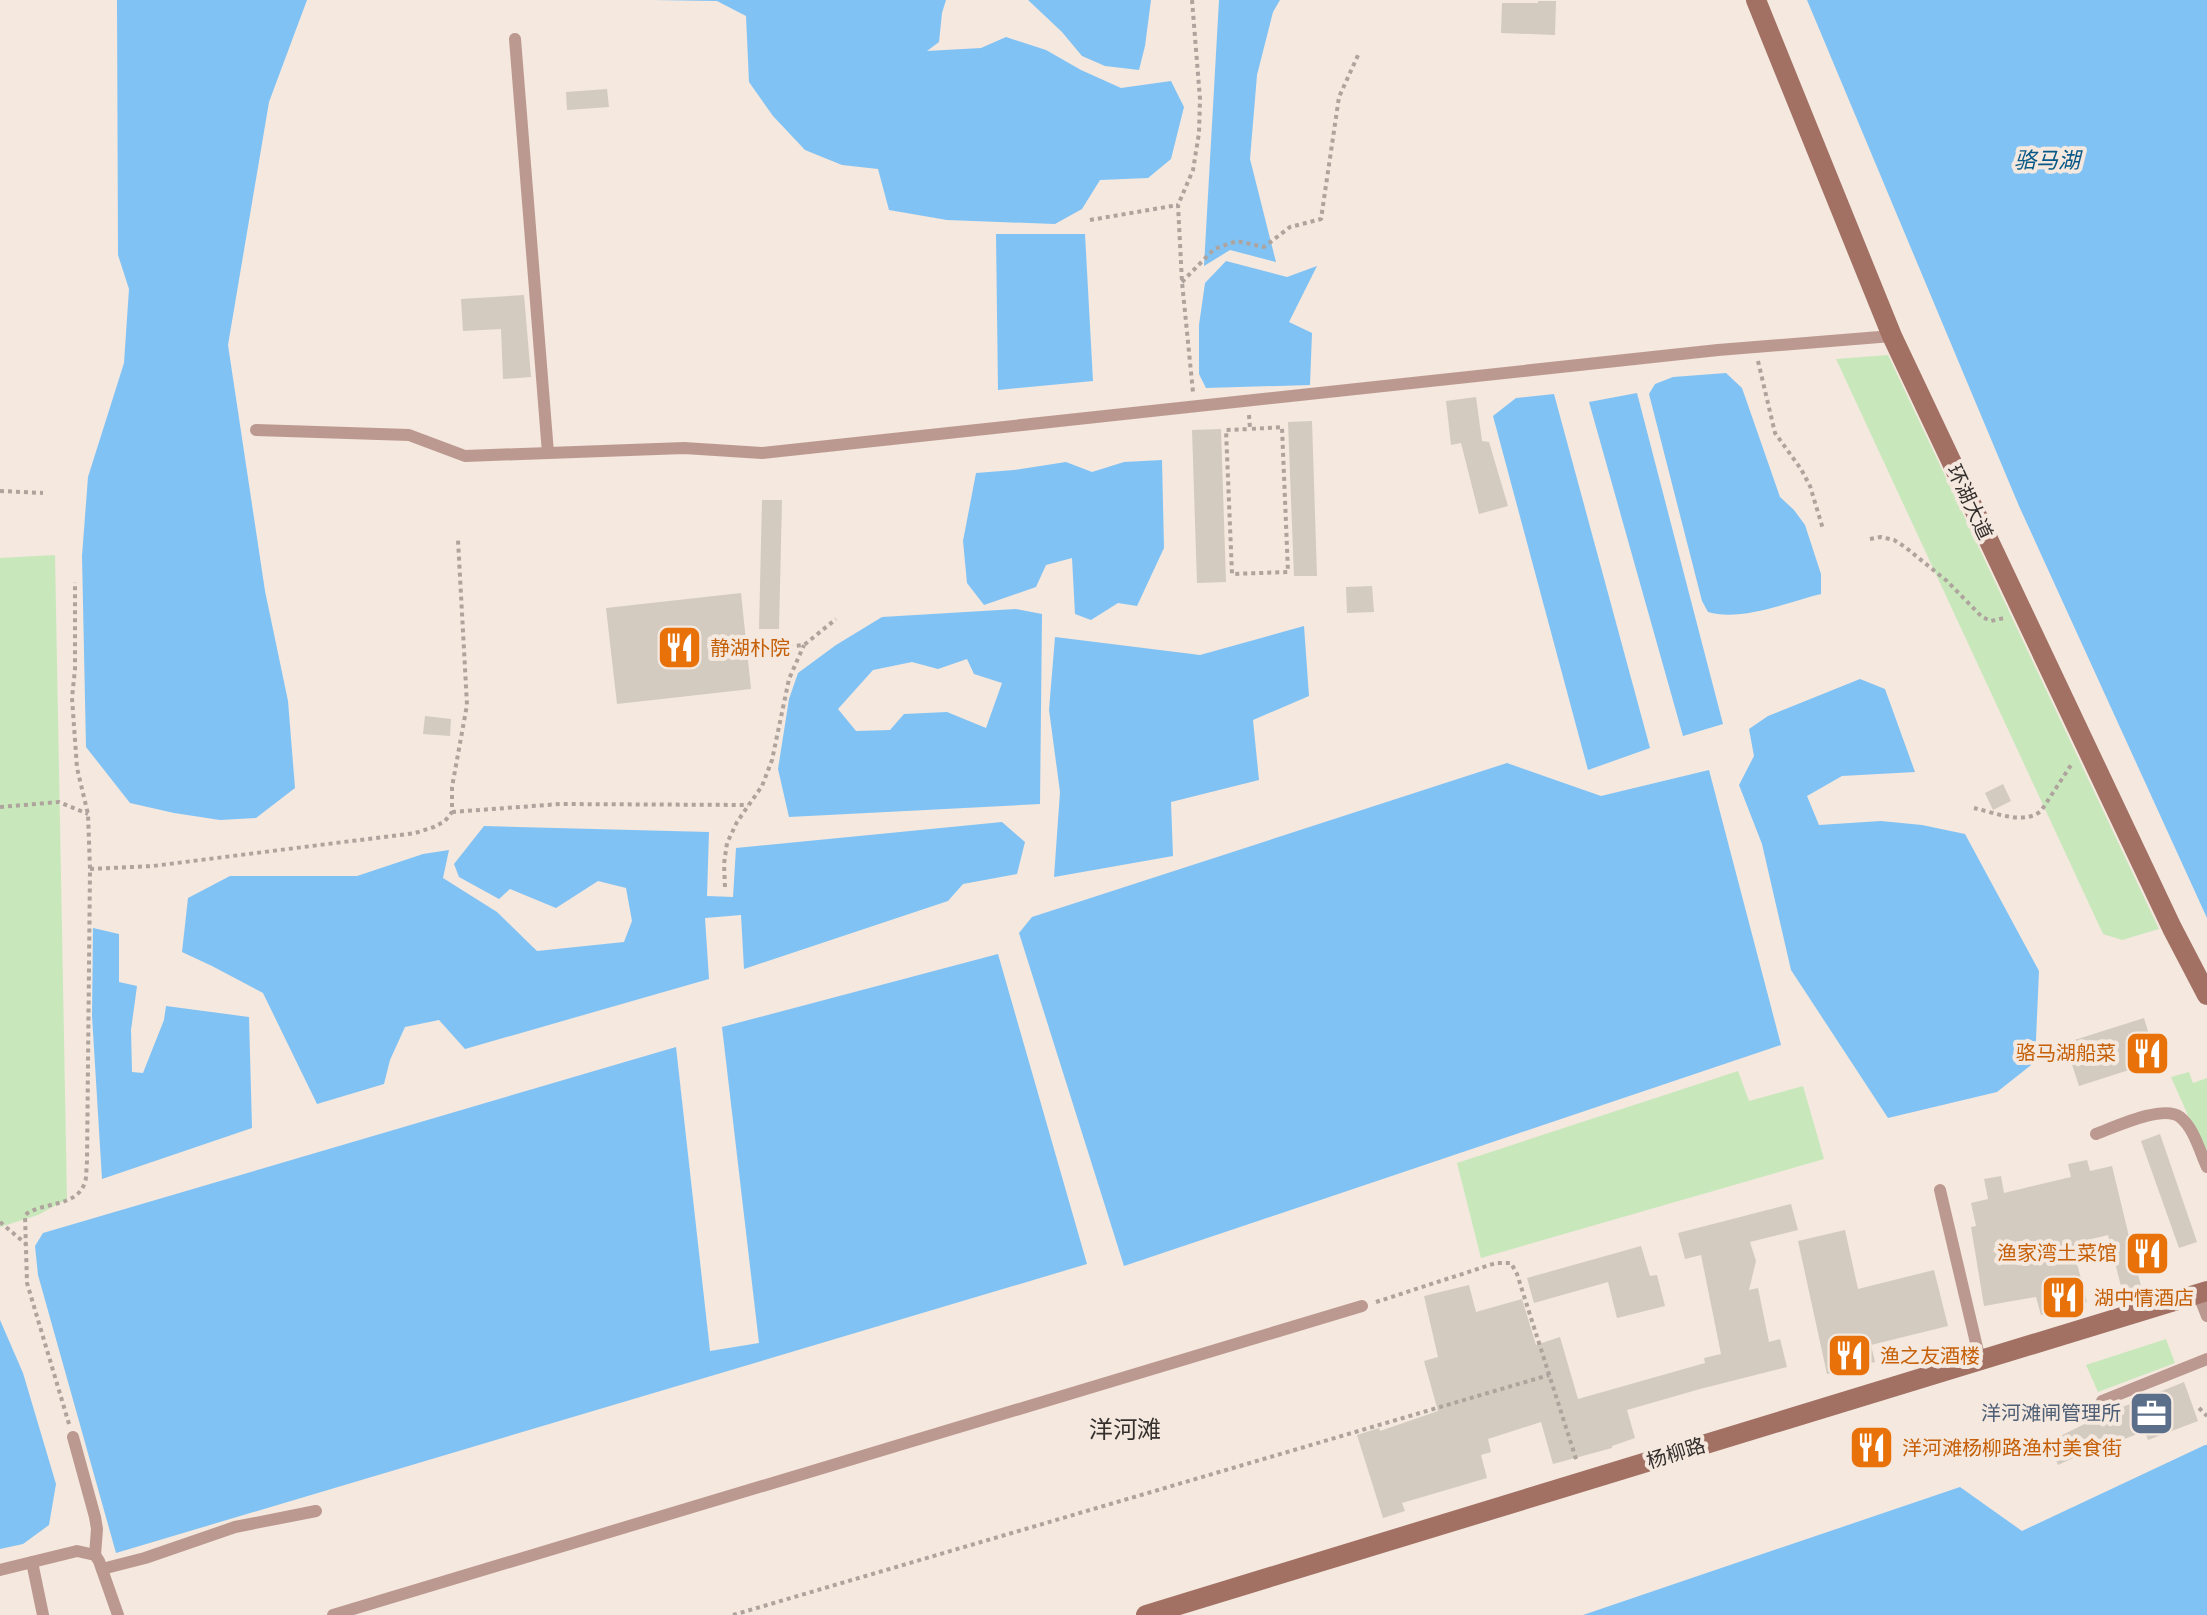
<svg xmlns="http://www.w3.org/2000/svg" width="2207" height="1615" font-family="'Times New Roman','Noto Sans SC',serif">
<style>
.green{fill:#c8e8bc}
.water{fill:#81c2f4;fill-rule:evenodd}
.building{fill:#d3cbc0}
.lines{fill:none;stroke-linecap:round;stroke-linejoin:round}
.path{stroke:#aea49d;stroke-width:4;stroke-dasharray:4 4;stroke-linecap:butt}
.lane{stroke:#bc9990;stroke-width:12}
.secondary{stroke:#a27164;stroke-width:20}
.labels{text-anchor:middle;dominant-baseline:central;stroke-width:8;stroke-linejoin:round;paint-order:stroke}
.street-label{font-size:20px;fill:#35302d;stroke:#f4e8df}
.food-label{font-size:20px;fill:#c56008;stroke:#f4e8df;text-anchor:start}
.service-label{font-size:20px;fill:#4e5e75;stroke:#f4e8df;text-anchor:end}
.water-label{font-size:22px;font-style:italic;fill:#075886;stroke:#f4e8df}
.quarter-label{font-size:24px;fill:#35302d;stroke:#f4e8df}
</style>
<rect width="100%" height="100%" fill="#f4e8df"/>
<g class="green">
<path d="M1888,355L2159,929L2122,940L2103,934L1836,359Z"/>
<path d="M55,555L67,1199L38,1215L0,1227V558Z"/>
<path d="M1738,1071L1749,1101L1803,1086L1824,1159L1481,1258L1457,1163Z"/>
<path d="M2189,1072L2193,1083L2207,1078V1158L2171,1077Z"/>
<path d="M2166,1339L2175,1363L2098,1392L2086,1365Z"/>
</g>
<g class="water">
<path d="M117,0H307L269,102L228,345L265,591L288,701L295,788L256,818L220,820L174,813L130,803L86,747L82,556L88,477L124,363L129,289L118,255Z"/>
<path d="M653,0H946L942,13L939,42L927,51L981,48L1006,37L1046,50L1081,70L1121,88L1171,81L1184,107L1171,159L1148,178L1100,180L1082,209L1055,224L947,220L889,210L878,169L842,165L805,150L773,116L749,82L746,16L717,1Z"/>
<path d="M1028,0H1151L1145,46L1139,70L1105,66L1082,56L1062,32Z"/>
<path d="M1219,0H1280L1273,12L1257,75L1250,159L1276,262L1230,250L1204,266Z"/>
<path d="M1807,0H2207V918L2019,506Z"/>
<path d="M996,234H1085L1093,381L998,390Z"/>
<path d="M1226,261L1287,277L1317,266L1289,322L1312,333L1310,385L1206,388L1199,374V325L1205,283Z"/>
<path d="M1726,373L1742,388L1780,497L1794,510L1805,525L1821,574V594C1788,602 1741,622 1708,612L1702,601L1649,394L1655,384L1673,377Z"/>
<path d="M1637,393L1723,724L1683,736L1589,402Z"/>
<path d="M1554,394L1650,748L1588,770L1493,416L1516,398Z"/>
<path d="M1162,460L1164,548L1137,606L1118,603L1091,620L1075,614L1072,558L1046,565L1036,587L984,605L967,583L963,541L976,473L1014,470L1066,462L1092,472L1124,462Z"/>
<path d="M1016,609L1042,614L1040,804L789,817L778,769L789,699L798,673L836,645L882,617ZM967,659L974,674L1002,683L986,728L947,712L904,714L890,730L856,731L838,709L873,670L912,662L938,669Z"/>
<path d="M1304,626L1309,696L1253,720L1259,780L1171,802L1173,856L1054,877L1060,792L1049,710L1055,637L1200,655Z"/>
<path d="M1860,679L1885,689L1915,772L1842,776L1807,796L1819,825L1881,821L1922,825L1965,834L2039,971L2035,1062L1997,1092L1888,1118L1791,970L1762,844L1739,785L1754,756L1749,729L1768,716Z"/>
<path d="M1507,763L1601,796L1709,770L1781,1045L1124,1266L1019,933L1032,917Z"/>
<path d="M1002,822L1025,842L1017,874L963,884L948,901L744,969L741,915L705,918L709,979L465,1049L439,1020L405,1027L390,1060L384,1084L317,1104L263,993L212,966L182,952L188,898L230,876H357L423,854L449,850L443,878L497,912L537,951L624,942L632,921L626,888L598,881L556,908L510,889L499,899L459,877L454,864L484,826L709,832L707,896L733,897L736,848Z"/>
<path d="M93,928L119,934V982L137,986L131,1030L132,1072L143,1073L164,1020L166,1006L249,1017L252,1128L102,1179L92,1016Z"/>
<path d="M998,954L1087,1264L116,1553L38,1275L35,1246L43,1233L676,1047L710,1351L759,1343L722,1027Z"/>
<path d="M0,1320L23,1373L56,1484L49,1525L23,1544L0,1549Z"/>
<path d="M2205,1445H2207V1615H1583L1960,1487L2022,1531Z"/>
</g>
<g class="building">
<path d="M1538,1H1556L1555,35L1501,33L1502,3H1538Z"/>
<path d="M607,89L609,107L567,110L566,92Z"/>
<path d="M524,295L531,377L503,379L501,329L463,331L461,299Z"/>
<path d="M1476,397L1482,441L1489,442L1508,506L1479,514L1461,443L1451,445L1446,401Z"/>
<path d="M1312,421L1317,576H1294L1288,422Z"/>
<path d="M1221,429L1226,582L1197,583L1192,430Z"/>
<path d="M762,500H782L779,629H759Z"/>
<path d="M1372,586L1374,612L1347,613L1346,587Z"/>
<path d="M741,593L751,689L617,704L606,608Z"/>
<path d="M425,716L451,719L450,736L423,734Z"/>
<path d="M2003,784L2011,801L1993,810L1985,793Z"/>
<path d="M2144,1018L2157,1061L2079,1086L2065,1043Z"/>
<path d="M2160,1134L2197,1242L2179,1248L2141,1141Z"/>
<path d="M2087,1160L2090,1171L2112,1166L2141,1286L2122,1290L2108,1235L2075,1243L2076,1248H2073L2087,1302L2041,1315L2036,1297L1984,1306L1971,1227L1976,1226L1971,1203L1988,1199L1984,1179L2001,1176L2004,1193L2071,1177L2068,1164Z"/>
<path d="M1791,1204L1798,1230L1750,1242L1756,1261L1749,1290L1758,1288L1769,1342L1780,1339L1787,1367L1700,1389L1627,1410L1635,1438L1612,1446V1448L1553,1464L1541,1422L1488,1439L1491,1452L1481,1455L1487,1478L1402,1503L1405,1511L1383,1518L1357,1435L1379,1428L1380,1431L1438,1411L1424,1361L1438,1357L1424,1296L1469,1285L1476,1312L1522,1299L1536,1345L1560,1337L1578,1399L1705,1363L1704,1358L1721,1354L1701,1255L1685,1259L1678,1233Z"/>
<path d="M1845,1230L1858,1289L1934,1270L1948,1326L1871,1345L1875,1362L1827,1374L1798,1241Z"/>
<path d="M1641,1246L1650,1276L1657,1275L1665,1306L1617,1318L1608,1282L1534,1303L1527,1278Z"/>
<path d="M2184,1382L2198,1421L2148,1440L2145,1431L2114,1443L2113,1440L2058,1465L2048,1442L2103,1415Z"/>
</g>
<g class="lines">
<g class="path">
<path d="M1192,0L1200,99L1199,133L1193,170L1178,205L1182,282L1193,392"/>
<path d="M1090,220L1178,205"/>
<path d="M1182,282L1214,249L1237,241L1264,247L1290,227L1321,219L1339,97L1359,53"/>
<path d="M1758,361L1775,433L1801,469L1810,486L1823,529"/>
<path d="M1249,415L1250,429L1282,427L1288,572L1232,574L1226,430L1250,429"/>
<path d="M0,491L43,493"/>
<path d="M1870,539L1881,537L1894,540L1905,547L1947,581L1982,617L1991,621L2004,618"/>
<path d="M757,650L804,645L836,619"/>
<path d="M0,807L59,802L88,814"/>
<path d="M1974,808C1995,813 2024,825 2041,811L2073,762"/>
<path d="M452,812L560,804L748,805"/>
<path d="M90,869L153,866L415,833L434,827L445,821L452,812V787L467,705L458,540"/>
<path d="M725,887L724,864L727,843L737,822L762,786L772,760L789,679L804,645"/>
<path d="M0,1222L26,1244"/>
<path d="M1376,1302L1496,1263H1511L1517,1274L1577,1462"/>
<path d="M2199,1408L2207,1416"/>
<path d="M69,1424L27,1283L25,1215C43,1201 77,1208 85,1182C87,1176 86,1168 87,1162L90,869L88,814L77,768L72,698L75,669V582"/>
<path d="M733,1615L1549,1375"/>
</g>
<g class="lane">
<path d="M515,39L548,453"/>
<path d="M256,430L409,435L465,456L684,448L762,453L1718,350L1892,336"/>
<path d="M2096,1134C2115,1127 2163,1104 2180,1117C2194,1128 2200,1152 2207,1167"/>
<path d="M1940,1190L1980,1360"/>
<path d="M2198,1293L2207,1316"/>
<path d="M2102,1401L2207,1359"/>
<path d="M73,1437L95,1517L97,1529L95,1555"/>
<path d="M32,1562L43,1615"/>
<path d="M102,1569L145,1558L235,1527L316,1511"/>
<path d="M0,1570L77,1551L95,1555L99,1561L118,1615"/>
<path d="M333,1615L1362,1306"/>
</g>
<g class="secondary">
<path d="M1756,0L1892,336L2172,928L2207,995"/>
<path d="M1146,1615L2207,1291"/>
</g>
</g>
<defs>
<symbol id="restaurant-square" viewBox="-11 -11 22 22"><rect x="-9" y="-9" width="18" height="18" rx="4" fill="#e8710a" stroke="#f4e8df"/><path d="M-5-6h1v4h1v-4h1v4h1v-4h1v5L-1.5 .5V6h-2V.5L-5-1ZM5-6V6H3V1.5H1.5Q1.5-4 5-6Z" fill="#fff"/></symbol>
<symbol id="office-square" viewBox="-11 -11 22 22"><rect x="-9" y="-9" width="18" height="18" rx="4" fill="#5c6f8a" stroke="#f4e8df"/><path d="M-6-3h4V-5.5h4V-3h4V5H-6ZM-1-4.5V-3h2v-1.5ZM-6 0V1H6V0Z" fill="#fff"/></symbol>
</defs>
<g fill-rule="evenodd">
<use href="#restaurant-square" x="654" y="622" width="51" height="51"/>
<use href="#restaurant-square" x="2122" y="1028" width="51" height="51"/>
<use href="#restaurant-square" x="2122" y="1228" width="51" height="51"/>
<use href="#restaurant-square" x="2038" y="1272" width="51" height="51"/>
<use href="#restaurant-square" x="1824" y="1330" width="51" height="51"/>
<use href="#office-square" x="2126" y="1388" width="51" height="51"/>
<use href="#restaurant-square" x="1846" y="1422" width="51" height="51"/>
</g>
<g class="labels">
<g class="street-label">
<text transform="translate(1970 502) rotate(65)">环湖大道</text>
<text transform="translate(1676 1453) rotate(-17)">杨柳路</text>
</g>
<g class="food-label">
<text x="710" y="648">静湖朴院</text>
<text x="2116" y="1053" text-anchor="end">骆马湖船菜</text>
<text x="2117" y="1253" text-anchor="end">渔家湾土菜馆</text>
<text x="2094" y="1298">湖中情酒店</text>
<text x="1880" y="1356">渔之友酒楼</text>
<text x="1902" y="1448">洋河滩杨柳路渔村美食街</text>
</g>
<g class="service-label">
<text x="2121" y="1413">洋河滩闸管理所</text>
</g>
<g class="water-label">
<text x="2047" y="160">骆马湖</text>
</g>
<g class="quarter-label">
<text x="1125" y="1430">洋河滩</text>
</g>
</g>
</svg>
